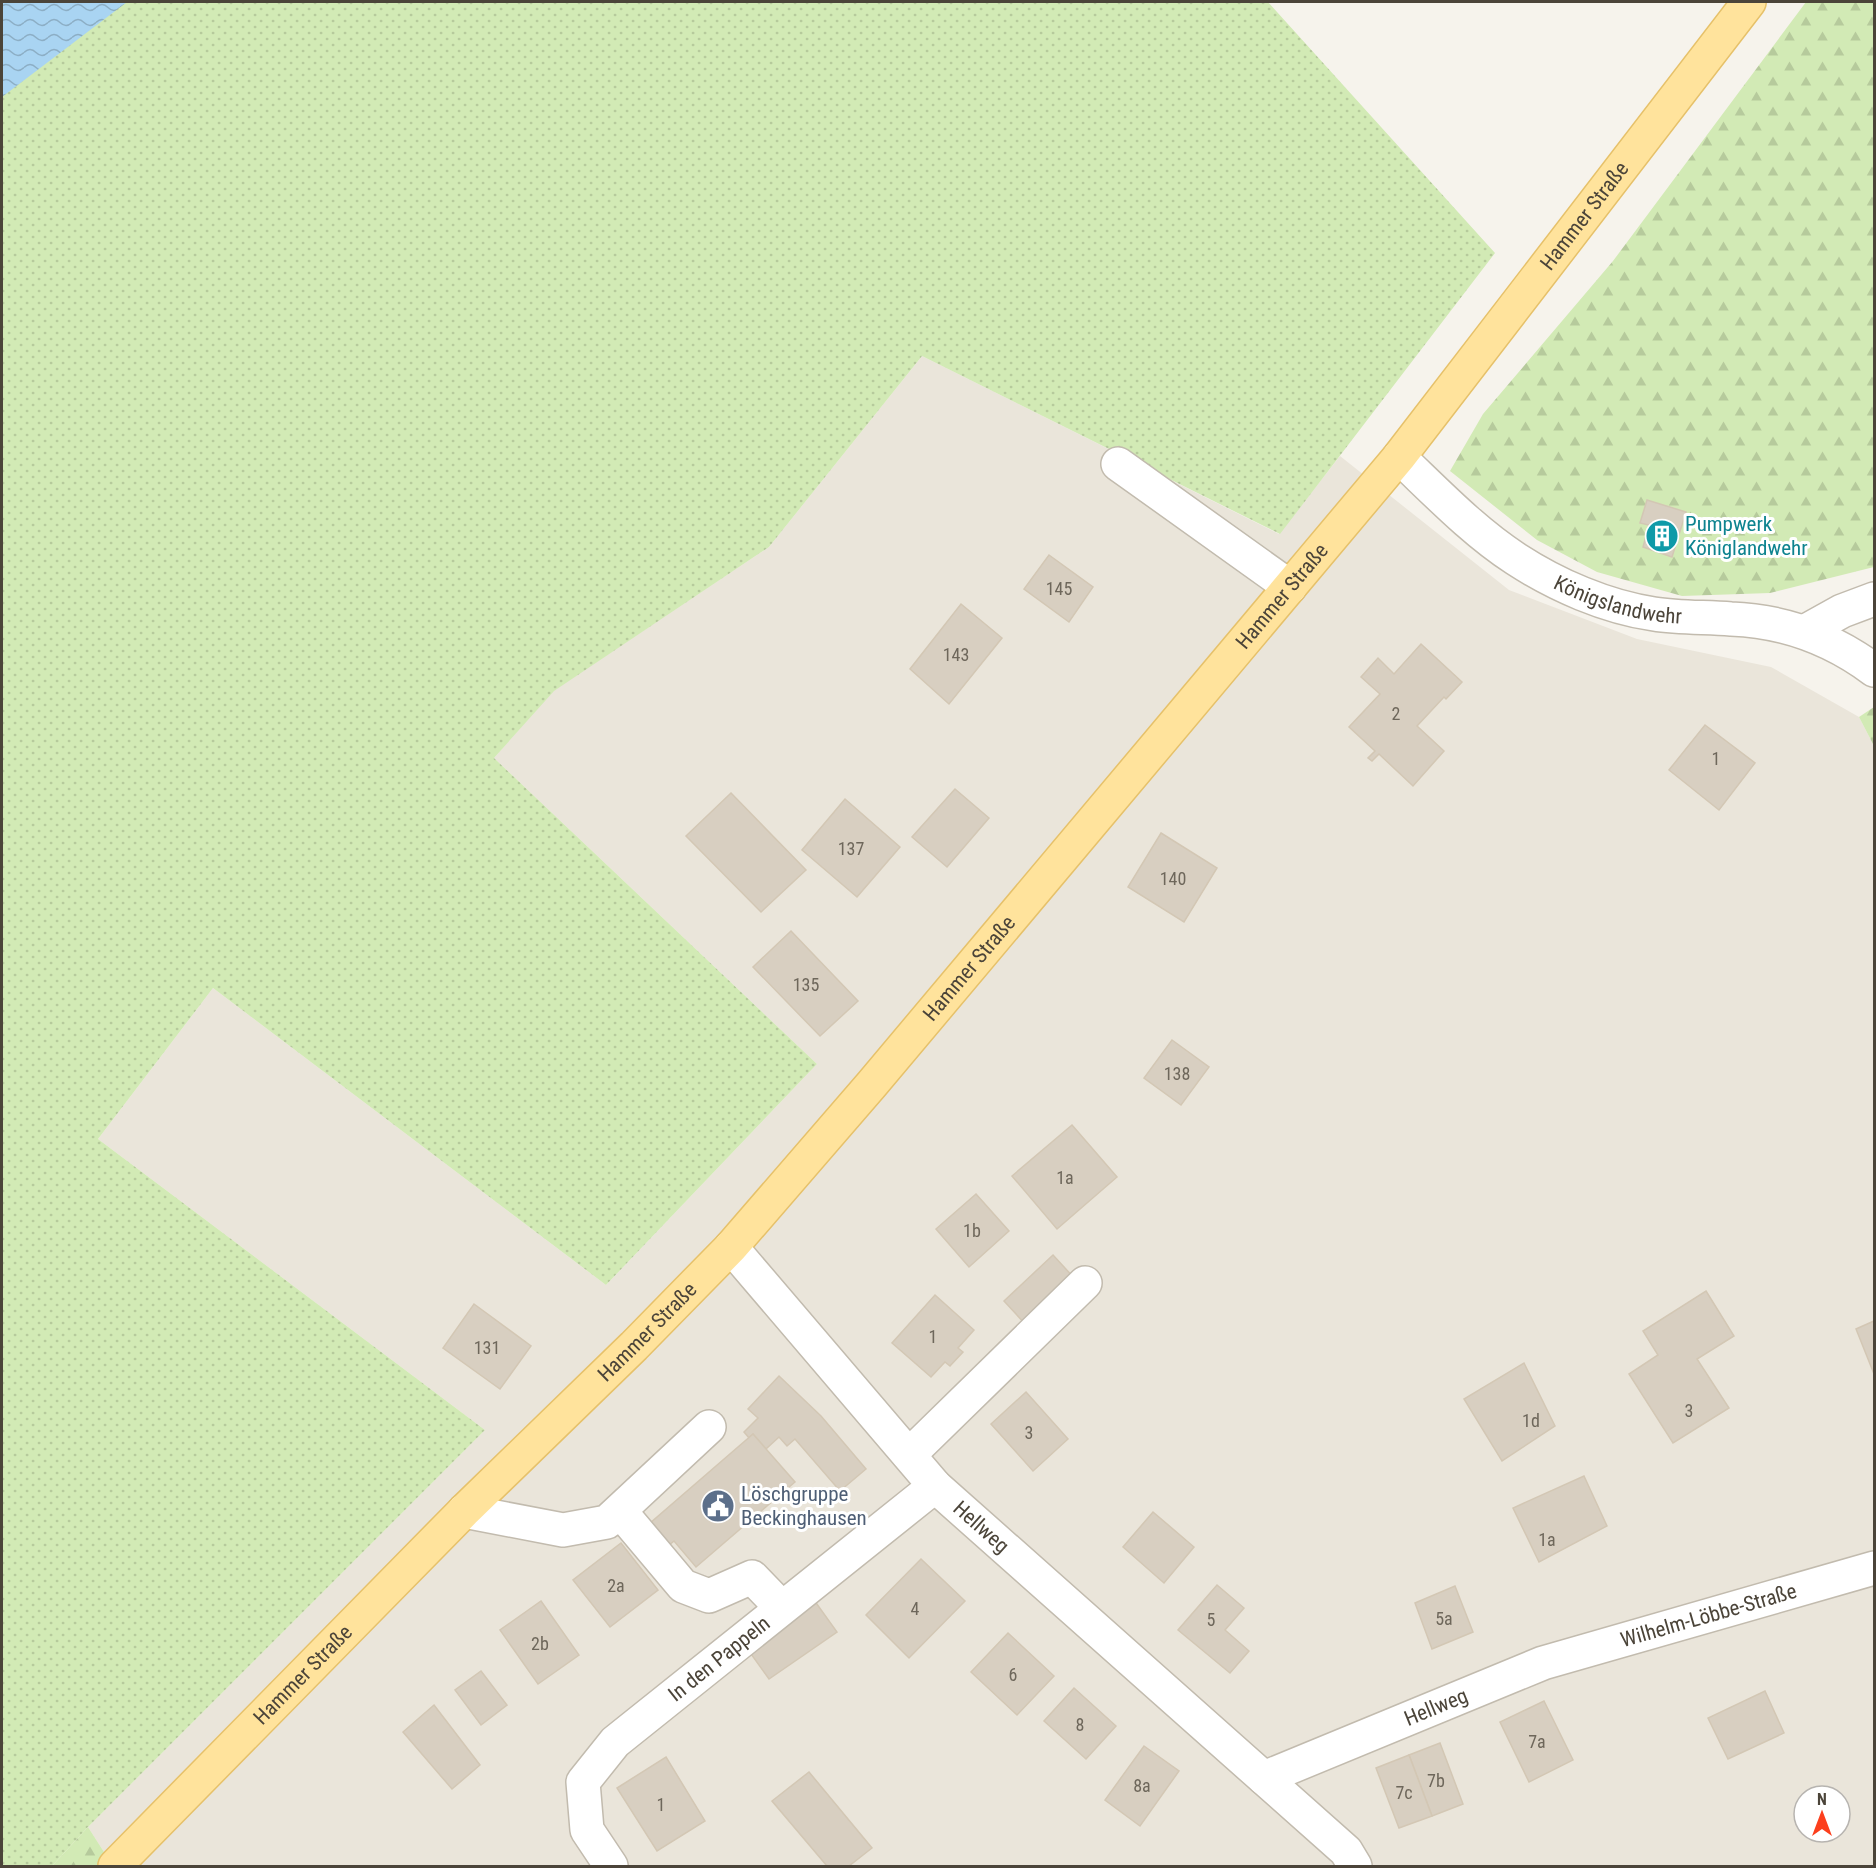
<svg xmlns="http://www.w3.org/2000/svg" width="1876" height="1868" font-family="'Roboto Condensed',sans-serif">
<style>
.residential{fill:#eae5da;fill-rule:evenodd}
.grass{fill:url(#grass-dots)}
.forest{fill:url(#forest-firs)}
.water{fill:url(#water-waves)}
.building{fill:#d8cfc1;stroke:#d3c7b4;stroke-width:1.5}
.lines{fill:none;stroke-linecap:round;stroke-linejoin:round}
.minor-casing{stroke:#c2bbae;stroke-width:36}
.major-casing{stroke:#e6c16a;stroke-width:36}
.minor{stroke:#fff;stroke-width:33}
.major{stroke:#ffe39c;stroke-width:33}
.labels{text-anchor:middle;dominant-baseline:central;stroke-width:6;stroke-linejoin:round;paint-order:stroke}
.number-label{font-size:18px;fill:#6e675b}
.street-label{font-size:21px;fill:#4b4439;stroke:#fff}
.culture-label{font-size:21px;fill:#0d838f;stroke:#fff;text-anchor:start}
.service-label{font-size:21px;fill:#4e5e75;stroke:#fff;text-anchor:start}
</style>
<defs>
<pattern id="grass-dots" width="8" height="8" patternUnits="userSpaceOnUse" patternTransform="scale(1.5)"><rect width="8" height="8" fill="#d2eab5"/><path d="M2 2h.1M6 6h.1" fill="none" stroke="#b6ca9c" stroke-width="1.8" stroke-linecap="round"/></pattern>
<pattern id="forest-firs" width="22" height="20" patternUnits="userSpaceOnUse" patternTransform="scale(1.5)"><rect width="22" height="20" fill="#d2eab5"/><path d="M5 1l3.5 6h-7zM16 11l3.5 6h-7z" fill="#b6ca9c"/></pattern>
<pattern id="water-waves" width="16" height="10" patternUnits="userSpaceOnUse" patternTransform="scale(1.5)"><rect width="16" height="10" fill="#a9d4f2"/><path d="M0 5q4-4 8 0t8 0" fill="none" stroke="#8caec5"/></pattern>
</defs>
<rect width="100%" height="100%" fill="#f6f3ec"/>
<path class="residential" d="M922,356L1279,534L1340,456L1509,590L1637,639L1771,667L1859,717L1874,746V1866H113L88,1827L485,1430L98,1139L213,988L606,1285L817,1064L494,758L553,691L769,547ZM1804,1796H1840V1832H1804Z"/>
<path class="grass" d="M2,2H1268L1495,253L1280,534L922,356L769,547L554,691L494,758L817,1064L606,1285L213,988L98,1139L485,1430L88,1827L52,1866H2Z"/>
<g class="forest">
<path d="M1806,2H1874V567L1770,593L1682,596L1597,572L1537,540L1450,471L1483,414L1613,261Z"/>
<path d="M1874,707V746L1859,717Z"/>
<path d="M88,1827L113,1866H52Z"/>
</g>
<path class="water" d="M2,2H127L2,97Z"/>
<g class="building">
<path d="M1647,500L1686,512L1672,557L1643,547L1649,525L1640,523Z"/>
<path d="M1049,555L1093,587L1069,622L1024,589Z"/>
<path d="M961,604L1002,638L949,704L910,669Z"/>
<path d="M1421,644L1462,682L1446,699L1444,697L1417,726L1444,751L1413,786L1379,754L1372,761L1368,758L1375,751L1349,727L1380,694L1361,677L1378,658L1394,674Z"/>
<path d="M1705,725L1755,763L1719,810L1669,770Z"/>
<path d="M955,789L989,818L947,867L912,837Z"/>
<path d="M731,793L806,870L761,912L686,836Z"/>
<path d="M845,799L900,847L857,897L802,850Z"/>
<path d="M1161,833L1217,868L1184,922L1128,887Z"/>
<path d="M791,931L858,1001L820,1036L753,967Z"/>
<path d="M1172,1040L1209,1067L1181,1105L1144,1078Z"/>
<path d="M1072,1125L1117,1177L1057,1229L1012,1176Z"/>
<path d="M976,1194L1009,1231L969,1267L936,1229Z"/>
<path d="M1053,1255L1076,1280L1027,1326L1004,1301Z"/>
<path d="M1706,1291L1734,1336L1697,1359L1729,1408L1673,1443L1629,1374L1658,1355L1643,1331Z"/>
<path d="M935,1295L974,1330L958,1348L963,1352L950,1366L945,1362L931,1377L892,1343Z"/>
<path d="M474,1304L531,1346L500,1389L443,1348Z"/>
<path d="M1874,1321V1374L1856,1329Z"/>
<path d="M1524,1363L1555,1426L1502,1461L1464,1399Z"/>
<path d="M779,1376L821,1416L866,1469L840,1491L795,1439L787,1446L779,1437L766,1449L753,1434L749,1438L744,1432L758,1418L748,1409Z"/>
<path d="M1026,1392L1068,1439L1033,1471L991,1424Z"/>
<path d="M753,1434L795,1482L696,1567L674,1541L661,1552L642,1530Z"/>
<path d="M1584,1476L1607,1526L1539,1562L1513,1508Z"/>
<path d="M1153,1512L1194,1547L1164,1583L1123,1547Z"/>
<path d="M621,1543L658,1590L610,1627L573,1580Z"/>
<path d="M921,1559L965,1601L909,1658L866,1615Z"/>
<path d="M1217,1585L1244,1608L1225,1630L1249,1651L1230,1673L1178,1630Z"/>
<path d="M1455,1586L1473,1632L1432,1649L1415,1603Z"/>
<path d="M814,1600L837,1632L769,1679L746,1647Z"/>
<path d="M541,1601L579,1655L538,1684L500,1630Z"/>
<path d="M1008,1633L1054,1676L1017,1715L971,1672Z"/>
<path d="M481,1671L507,1705L481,1725L455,1690Z"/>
<path d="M1074,1688L1116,1726L1086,1759L1044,1721Z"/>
<path d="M1765,1691L1784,1733L1728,1759L1708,1718Z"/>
<path d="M1544,1701L1573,1760L1529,1782L1500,1722Z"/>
<path d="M434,1705L480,1765L452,1789L403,1732Z"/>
<path d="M1440,1743L1463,1804L1432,1816L1409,1755Z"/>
<path d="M1144,1746L1179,1771L1140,1826L1105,1800Z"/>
<path d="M1409,1755L1432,1816L1399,1828L1376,1768Z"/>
<path d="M666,1757L705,1821L657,1851L617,1788Z"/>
<path d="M809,1772L872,1848L849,1866H827L772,1801Z"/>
</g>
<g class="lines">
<defs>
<g id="minor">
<path id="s1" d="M1399,457C1436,492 1473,531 1516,559C1556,585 1606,607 1654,614C1679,618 1706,617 1731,619C1785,621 1831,638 1874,670"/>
<path d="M1118,464L1290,587"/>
<path d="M1806,631L1842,611L1874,599"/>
<path id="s2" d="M731,1247L935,1486L1346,1851L1355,1866"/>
<path d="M909,1455L1085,1283"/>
<path d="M464,1511L563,1530L607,1522L709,1427"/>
<path d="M620,1511L683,1586L709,1596L752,1577L781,1607"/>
<path id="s3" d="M1264,1778L1543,1663L1874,1568"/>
<path id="s4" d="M611,1866L587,1830L583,1782L615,1742L935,1486"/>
</g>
<g id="major">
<path id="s5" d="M115,1866L464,1511L634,1346L731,1247L872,1084L1399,457L1749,2"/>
</g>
</defs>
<use href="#minor" class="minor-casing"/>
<use href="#major" class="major-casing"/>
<use href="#minor" class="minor"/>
<use href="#major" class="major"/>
</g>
<defs>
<symbol id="building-disc" viewBox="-11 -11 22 22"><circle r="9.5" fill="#0f9aa8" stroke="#fff"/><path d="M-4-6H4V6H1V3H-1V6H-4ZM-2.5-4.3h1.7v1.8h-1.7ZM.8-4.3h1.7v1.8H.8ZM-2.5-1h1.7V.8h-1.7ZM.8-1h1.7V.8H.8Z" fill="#fff"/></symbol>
<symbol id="civic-disc" viewBox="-11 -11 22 22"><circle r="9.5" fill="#5c6f8a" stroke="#fff"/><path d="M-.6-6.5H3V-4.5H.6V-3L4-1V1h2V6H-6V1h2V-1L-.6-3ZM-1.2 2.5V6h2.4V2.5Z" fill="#fff"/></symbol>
</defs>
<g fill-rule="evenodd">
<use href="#building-disc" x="1643" y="517" width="38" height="38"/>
<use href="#civic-disc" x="699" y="1487" width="38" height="38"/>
</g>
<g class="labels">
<g class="number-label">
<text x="1059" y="588">145</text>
<text x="956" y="654">143</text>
<text x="1396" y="713">2</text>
<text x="1716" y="758">1</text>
<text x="851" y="848">137</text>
<text x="1173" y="878">140</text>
<text x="806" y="984">135</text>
<text x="1177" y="1073">138</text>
<text x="1065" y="1177">1a</text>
<text x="972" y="1230">1b</text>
<text x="933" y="1336">1</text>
<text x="487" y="1347">131</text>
<text x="1689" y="1410">3</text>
<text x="1531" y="1420">1d</text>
<text x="1029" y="1432">3</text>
<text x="1547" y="1539">1a</text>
<text x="616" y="1585">2a</text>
<text x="915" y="1608">4</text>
<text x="1444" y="1618">5a</text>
<text x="1211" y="1619">5</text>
<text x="540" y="1643">2b</text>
<text x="1013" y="1674">6</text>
<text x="1080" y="1724">8</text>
<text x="1537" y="1741">7a</text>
<text x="1436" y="1780">7b</text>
<text x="1142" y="1785">8a</text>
<text x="1404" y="1792">7c</text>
<text x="661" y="1804">1</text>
</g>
<g class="street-label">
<text stroke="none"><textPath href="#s5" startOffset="2212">Hammer Straße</textPath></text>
<text stroke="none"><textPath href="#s5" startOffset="1726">Hammer Straße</textPath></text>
<text stroke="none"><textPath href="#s1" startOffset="267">Königslandwehr</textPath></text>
<text stroke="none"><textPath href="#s5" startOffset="1240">Hammer Straße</textPath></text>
<text stroke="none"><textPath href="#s5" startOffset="754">Hammer Straße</textPath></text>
<text stroke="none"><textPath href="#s2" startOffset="376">Hellweg</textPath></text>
<text stroke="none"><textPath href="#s3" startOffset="474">Wilhelm-Löbbe-Straße</textPath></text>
<text stroke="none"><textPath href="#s4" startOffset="276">In den Pappeln</textPath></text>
<text stroke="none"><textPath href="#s5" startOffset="268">Hammer Straße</textPath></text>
<text stroke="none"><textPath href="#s3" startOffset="186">Hellweg</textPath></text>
</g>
<g class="culture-label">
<text x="1685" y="524">Pumpwerk<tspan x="1685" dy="24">Königlandwehr</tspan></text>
</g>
<g class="service-label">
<text x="741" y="1494">Löschgruppe<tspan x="741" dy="24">Beckinghausen</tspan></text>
</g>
</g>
<rect width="1876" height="1868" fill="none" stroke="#4b4439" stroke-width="6"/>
<g transform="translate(1822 1814)"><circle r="28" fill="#ffffff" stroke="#b7b4b0" stroke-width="1.5"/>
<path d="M0-4.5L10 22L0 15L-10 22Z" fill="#fc3f1d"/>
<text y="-9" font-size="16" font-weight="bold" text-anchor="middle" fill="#4b4439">N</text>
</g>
</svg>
